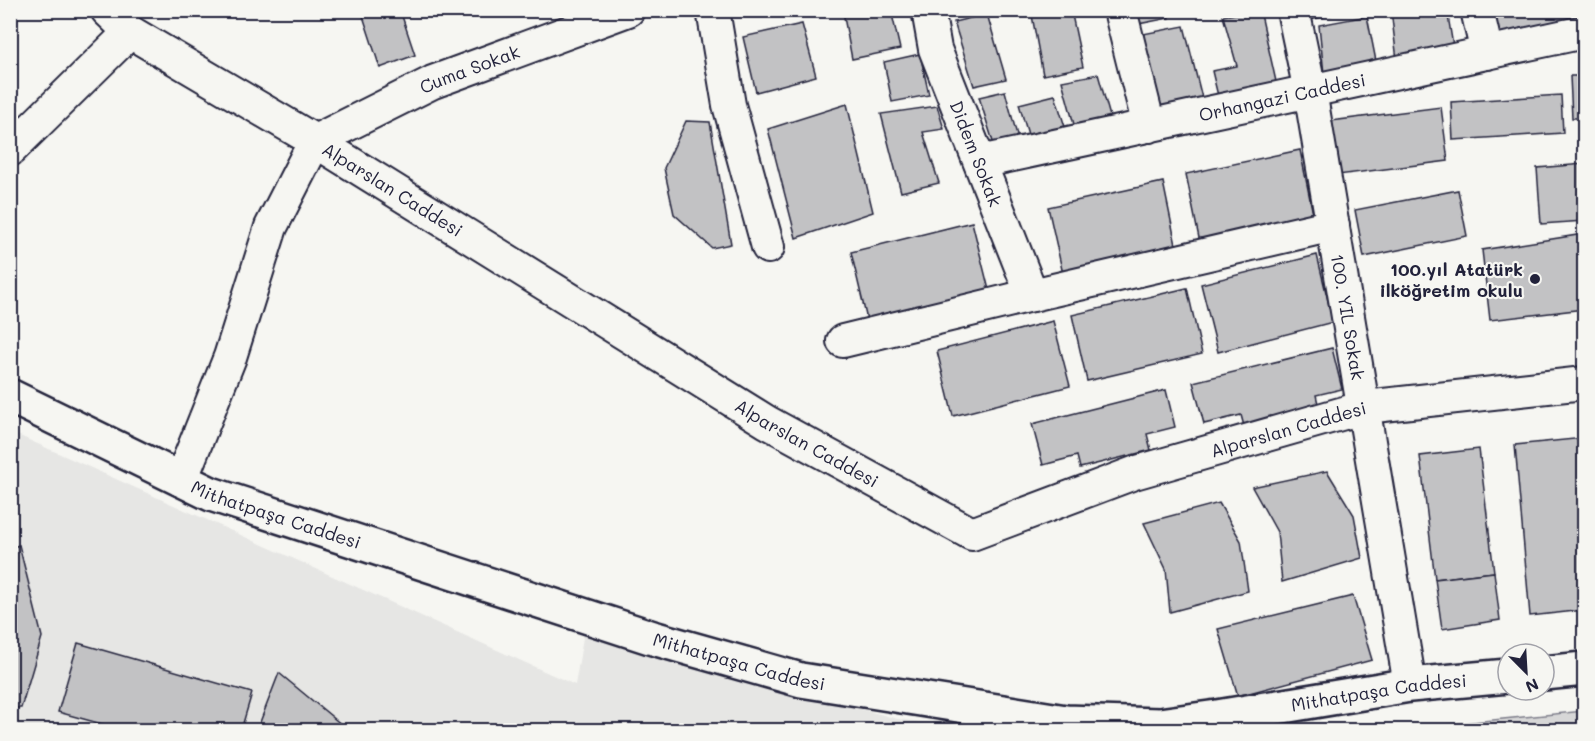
<svg xmlns="http://www.w3.org/2000/svg" width="1595" height="741" font-family="Mali,sans-serif">
<style>
.built{fill:#e6e6e4}
.green{fill:#d7d7d7;stroke:#7c7c89;stroke-width:1.5}
.building{fill:#c2c2c4;stroke:#22223b;stroke-width:1.5}
.lines{fill:none;stroke-linecap:round;stroke-linejoin:round}
.street-casing{stroke:#22223b;stroke-width:36}
.secondary-casing{stroke:#22223b;stroke-width:38}
.street{stroke:#f6f6f2;stroke-width:32}
.secondary{stroke:#f6f6f2;stroke-width:33}
.poi-dot{fill:#22223b;stroke:#f6f6f2;stroke-width:2}
.labels{text-anchor:middle;dominant-baseline:central;stroke-width:4.5;stroke-linejoin:round;paint-order:stroke}
.street-label{font-size:18px;fill:#22223b;stroke:#f6f6f2}
.poi-label{font-size:18px;font-weight:bold;fill:#22223b;stroke:#f6f6f2;text-anchor:end}
</style>
<rect width="100%" height="100%" fill="#f6f6f2"/>
<filter id="ink" filterUnits="userSpaceOnUse"><feTurbulence type="fractalNoise" baseFrequency=".0167" numOctaves="2"/><feDisplacementMap in="SourceGraphic" scale="12" xChannelSelector="R" yChannelSelector="G"/><feConvolveMatrix kernelMatrix="1 2 1 2 8 2 1 2 1" color-interpolation-filters="sRGB"/></filter>
<g filter="url(#ink)">
<path class="built" d="M11,432L575,685L584,632L701,666L898,719L983,730H11Z"/>
<path class="green" d="M1584,711V730H1413V728Z"/>
<g class="building">
<path d="M183,10H204L199,18Z"/>
<path d="M361,10H400L415,55L380,68Z"/>
<path d="M847,10H891L900,49L852,59L843,12Z"/>
<path d="M1031,10H1071L1083,67L1043,75Z"/>
<path d="M1135,10H1167L1169,18L1138,24Z"/>
<path d="M1260,10L1277,86L1218,96L1212,71L1237,66L1223,16Z"/>
<path d="M1304,10H1349L1306,21Z"/>
<path d="M1391,10H1447L1453,46L1397,60Z"/>
<path d="M1489,10H1584V20L1495,39Z"/>
<path d="M987,14L1006,79L974,86L954,22Z"/>
<path d="M1367,16L1376,61L1324,74L1319,25Z"/>
<path d="M802,24L816,76L756,92L743,37Z"/>
<path d="M1184,26L1202,98L1161,107L1143,34Z"/>
<path d="M920,54L929,95L892,102L884,62Z"/>
<path d="M1098,74L1111,120L1075,128L1062,81Z"/>
<path d="M1570,76H1584V118H1572Z"/>
<path d="M1005,91L1018,139L994,145L979,97Z"/>
<path d="M1055,95L1066,130L1030,141L1019,104Z"/>
<path d="M1561,95L1563,133L1453,140L1451,102Z"/>
<path d="M847,104L873,212L796,238L768,129Z"/>
<path d="M937,106L944,129L923,132L939,183L901,192L881,114Z"/>
<path d="M1441,107L1448,161L1338,175L1331,121Z"/>
<path d="M686,121L710,122L731,244L712,248L674,214L664,168Z"/>
<path d="M1300,150L1314,219L1200,243L1186,174Z"/>
<path d="M1584,164V221L1541,224L1537,168Z"/>
<path d="M1163,182L1177,250L1063,274L1048,207Z"/>
<path d="M1458,190L1467,236L1364,257L1355,210Z"/>
<path d="M972,222L989,290L867,320L851,252Z"/>
<path d="M1584,234V309L1490,320L1482,250Z"/>
<path d="M1317,255L1333,322L1218,352L1201,284Z"/>
<path d="M1187,288L1202,354L1087,381L1072,315Z"/>
<path d="M1053,321L1070,386L953,416L937,351Z"/>
<path d="M1332,348L1342,389L1316,395L1319,408L1244,426L1241,415L1204,424L1193,382Z"/>
<path d="M1166,390L1175,427L1147,434L1151,450L1080,468L1077,456L1043,465L1032,424Z"/>
<path d="M1584,438V610L1530,616L1515,445Z"/>
<path d="M1479,449L1494,572L1435,579L1420,456Z"/>
<path d="M1327,471L1354,515L1362,558L1282,582L1277,532L1252,487Z"/>
<path d="M1219,503L1241,541L1248,591L1170,612L1166,569L1144,523Z"/>
<path d="M19,545L42,637L21,708H10V548Z"/>
<path d="M1494,572L1500,620L1442,629L1435,579Z"/>
<path d="M1353,596L1372,660L1238,696L1218,629Z"/>
<path d="M78,643L252,693L241,730H124L58,712Z"/>
<path d="M279,673L348,730H257Z"/>
</g>
<g class="lines">
<defs>
<g id="street">
<path id="s1" d="M107,10L130,32L315,141L767,422L972,534L1134,473L1365,407L1584,383"/>
<path d="M713,10L729,105L768,247"/>
<path id="s2" d="M928,10L935,49L1032,295"/>
<path d="M1120,10L1149,126"/>
<path id="s3" d="M1293,10L1310,91L1410,685"/>
<path d="M1477,10L1487,53"/>
<path d="M10,150L130,32"/>
<path id="s4" d="M980,162L1584,32"/>
<path d="M843,341L1032,295L1333,225"/>
<path id="s5" d="M181,480L230,357L271,227L315,141L433,82L628,10"/>
</g>
<g id="secondary">
<path id="s6" d="M10,396L211,494L653,638L801,680L1066,722L1159,725L1217,717L1410,685L1508,676"/>
<path d="M1544,673L1584,669"/>
</g>
</defs>
<use href="#street" class="street-casing"/>
<use href="#secondary" class="secondary-casing"/>
<use href="#street" class="street"/>
<use href="#secondary" class="secondary"/>
</g>
</g>
<circle class="poi-dot" cx="1535" cy="279" r="6"/>
<g class="labels">
<g class="street-label">
<text stroke="none"><textPath href="#s5" startOffset="536">Cuma Sokak</textPath></text>
<text stroke="none"><textPath href="#s4" startOffset="309">Orhangazi Caddesi</textPath></text>
<text stroke="none"><textPath href="#s2" startOffset="152">Didem Sokak</textPath></text>
<text stroke="none"><textPath href="#s1" startOffset="338">Alparslan Caddesi</textPath></text>
<text stroke="none"><textPath href="#s3" startOffset="312">100. YIL Sokak</textPath></text>
<text stroke="none"><textPath href="#s1" startOffset="1346">Alparslan Caddesi</textPath></text>
<text stroke="none"><textPath href="#s1" startOffset="824">Alparslan Caddesi</textPath></text>
<text stroke="none"><textPath href="#s6" startOffset="292">Mithatpaşa Caddesi</textPath></text>
<text stroke="none"><textPath href="#s6" startOffset="778">Mithatpaşa Caddesi</textPath></text>
<text stroke="none"><textPath href="#s6" startOffset="1426">Mithatpaşa Caddesi</textPath></text>
</g>
<g class="poi-label">
<text x="1523" y="269">100.yıl Atatürk<tspan x="1523" dy="21">ilköğretim okulu</tspan></text>
</g>
</g>
<rect width="1595" height="741" fill="none" stroke="#f6f6f2" stroke-width="36"/>
<rect x="18" y="18" width="1559" height="705" fill="none" stroke="#22223b" stroke-width="2" filter="url(#ink)"/>
<g transform="translate(1526 672) rotate(156)"><circle r="28" fill="#f6f6f2" stroke="#a1a1a9" stroke-width="1.5"/>
<path d="M0-4.5L10 22L0 15L-10 22Z" fill="#22223b"/>
<text y="-9" font-size="16" font-weight="bold" text-anchor="middle" fill="#22223b">N</text>
</g>
</svg>
